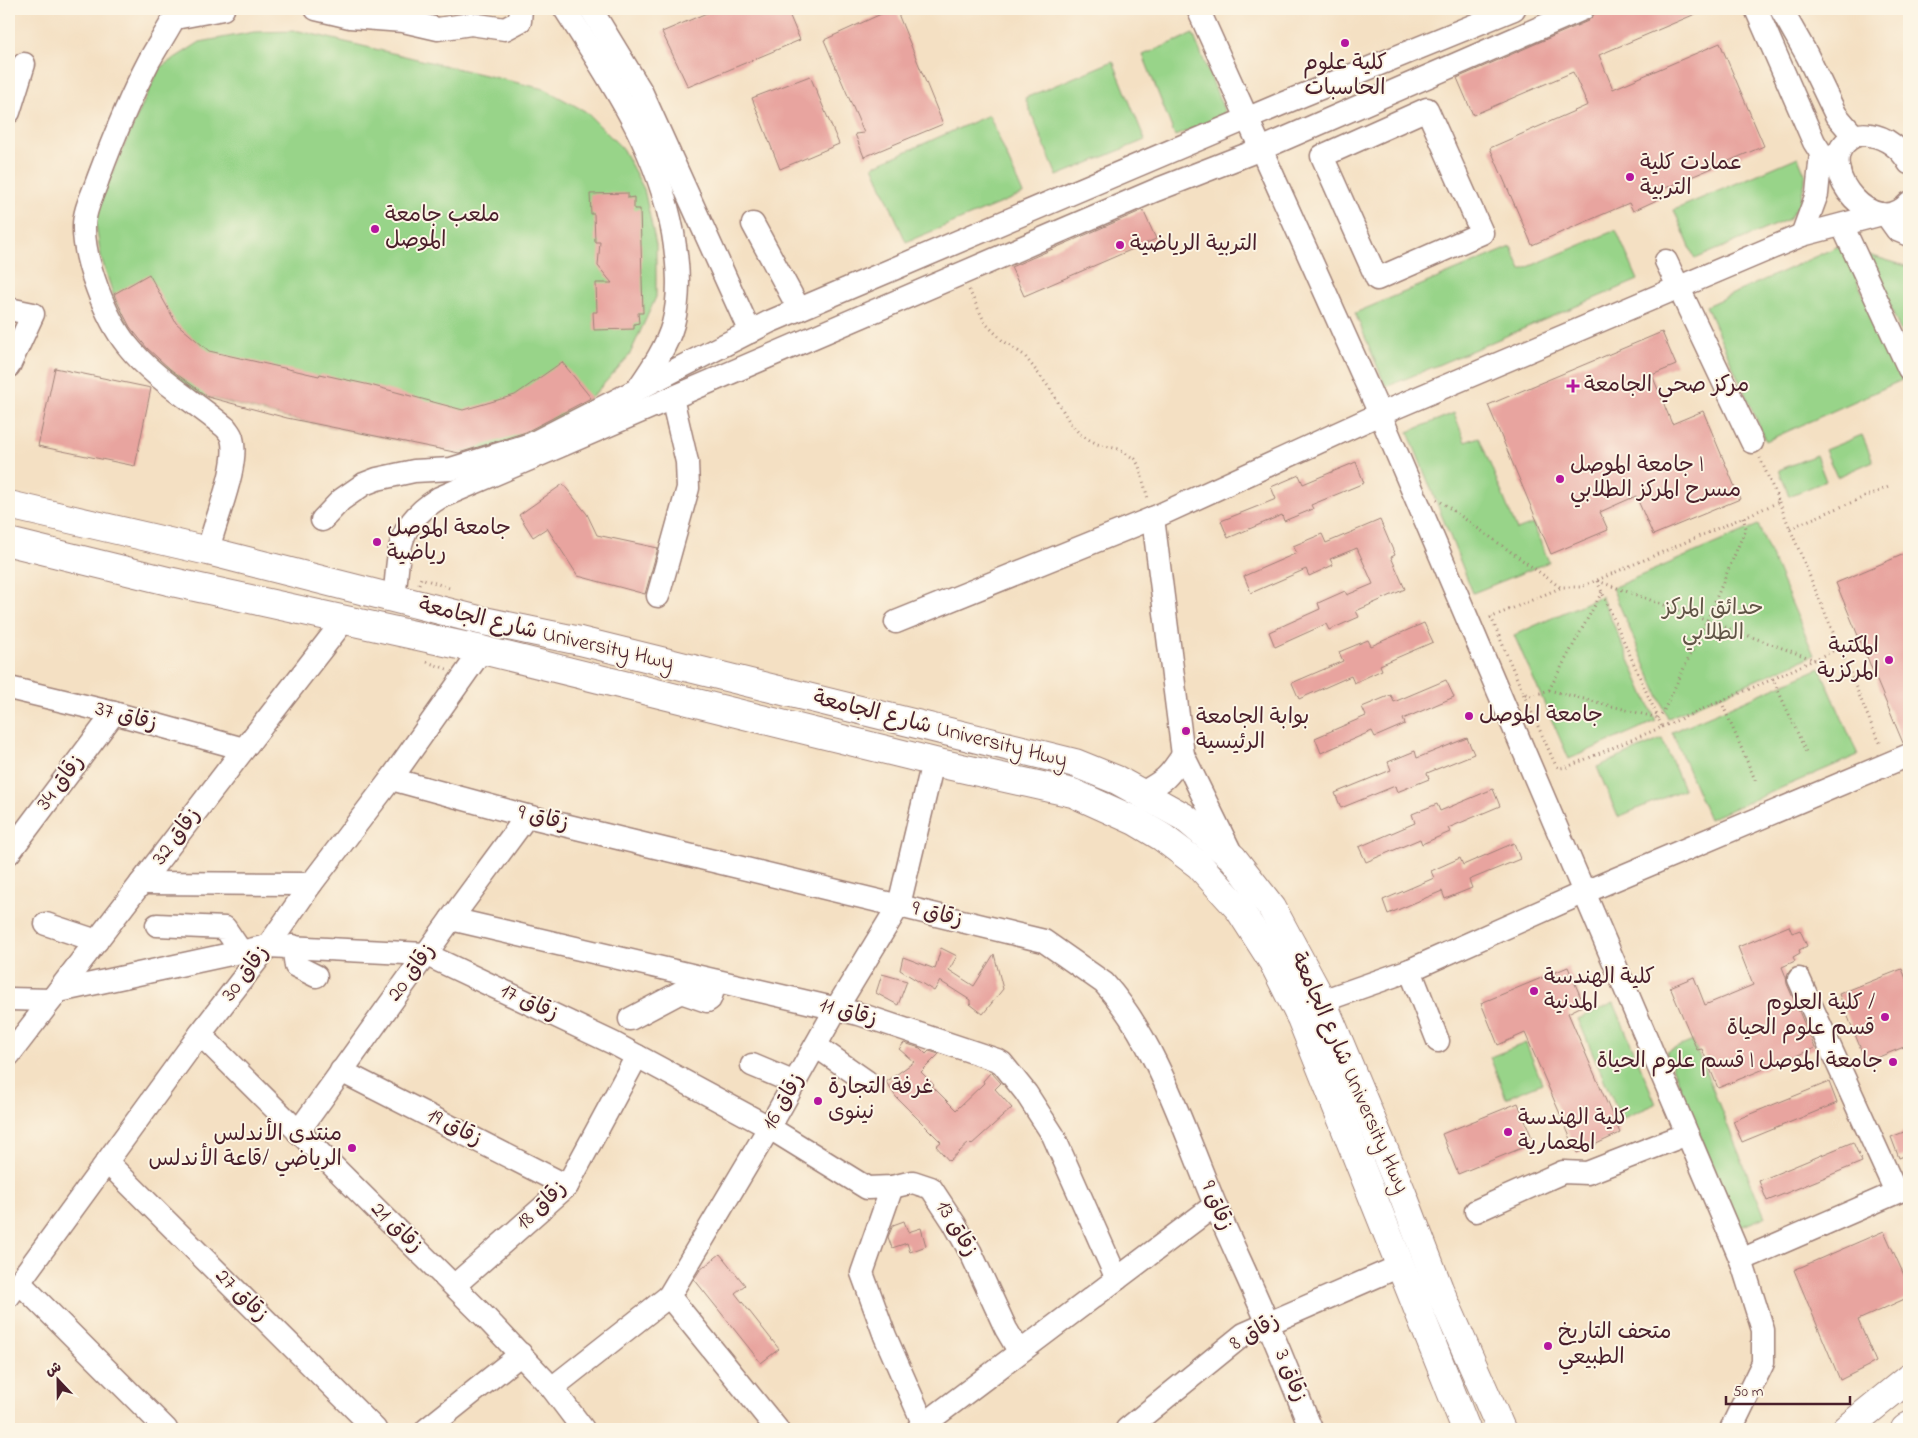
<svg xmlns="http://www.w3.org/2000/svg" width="1918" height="1438" font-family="'Indie Flower','Playpen Sans Arabic',sans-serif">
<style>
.green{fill:#98d489;stroke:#717a5a}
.building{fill:#e8a49f}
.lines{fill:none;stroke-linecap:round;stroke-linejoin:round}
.minor-casing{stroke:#9f8077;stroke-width:25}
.major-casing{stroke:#9f8077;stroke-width:30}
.highway-casing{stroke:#9f8077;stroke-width:30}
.path{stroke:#9f8077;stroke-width:3;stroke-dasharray:1 4;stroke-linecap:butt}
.minor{stroke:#fff;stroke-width:22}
.major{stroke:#fff;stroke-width:28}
.highway{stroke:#fff;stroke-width:28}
.poi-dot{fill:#b5179e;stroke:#fcf5e5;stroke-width:2}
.labels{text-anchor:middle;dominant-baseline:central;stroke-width:4;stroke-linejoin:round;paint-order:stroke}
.poi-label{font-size:22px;fill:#4a1f2b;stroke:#fcf5e5;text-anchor:start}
.park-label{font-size:22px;fill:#615547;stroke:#fcf5e5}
.street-label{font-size:22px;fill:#4a1f2b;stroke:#fcf5e5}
</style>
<rect width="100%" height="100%" fill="#fcf5e5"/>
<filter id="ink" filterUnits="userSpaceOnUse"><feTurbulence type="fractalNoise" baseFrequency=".02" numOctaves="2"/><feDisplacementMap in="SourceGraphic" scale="10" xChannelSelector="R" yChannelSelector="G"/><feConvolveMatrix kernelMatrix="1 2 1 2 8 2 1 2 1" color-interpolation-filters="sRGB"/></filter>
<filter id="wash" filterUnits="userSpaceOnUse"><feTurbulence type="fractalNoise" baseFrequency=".0096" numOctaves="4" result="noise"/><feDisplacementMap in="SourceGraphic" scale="20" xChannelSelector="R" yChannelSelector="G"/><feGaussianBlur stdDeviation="1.12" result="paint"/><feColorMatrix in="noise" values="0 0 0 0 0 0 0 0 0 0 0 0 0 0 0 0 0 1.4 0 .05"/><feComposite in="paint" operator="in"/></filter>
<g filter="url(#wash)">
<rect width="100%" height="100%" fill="#f4e0c3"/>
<g class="green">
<path d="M299,31L544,89L585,111L622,148L644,189L656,245V297L629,356L591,398L551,427L500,447L461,453L287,418L196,394L156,365L132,337L113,294L101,257L94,213L159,68L200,42L254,32Z"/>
<path d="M1193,34L1226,115L1175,136L1143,55Z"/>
<path d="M1113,61L1145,140L1057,176L1025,98Z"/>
<path d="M989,115L1023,194L906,242L873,166Z"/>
<path d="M1798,157L1805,174V182L1799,204L1789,219L1695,259L1674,210Z"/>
<path d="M1616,230L1638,280L1386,387L1355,313L1511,247L1521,270Z"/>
<path d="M1841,245L1902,380L1766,441L1706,306Z"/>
<path d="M1869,255L1909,267V352Z"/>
<path d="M1454,413L1465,442L1479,437L1517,530L1533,524L1549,562L1473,593L1408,432Z"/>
<path d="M1862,435L1873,461L1837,477L1825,450Z"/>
<path d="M1816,455L1826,481L1789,496L1779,470Z"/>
<path d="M1758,525L1814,655L1668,718L1612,588Z"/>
<path d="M1601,596L1656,721L1569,759L1514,635Z"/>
<path d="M1820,668L1858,755L1709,819L1672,732Z"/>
<path d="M1662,739L1684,789L1618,817L1597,767Z"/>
<path d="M1614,1003L1656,1104L1621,1119L1578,1019Z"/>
<path d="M1693,1041L1765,1217L1738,1228L1666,1052Z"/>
<path d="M1526,1043L1542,1083L1506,1098L1490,1057Z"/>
</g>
<g id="blocks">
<g class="building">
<path d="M716,9H787L800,40L688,87L662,32Z"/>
<path d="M892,9H896L943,124L864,157L855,134L864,133L824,40Z"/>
<path d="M1606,9H1707L1599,55L1613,89L1720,43L1764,146L1656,192L1659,199L1633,211L1629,203L1532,245L1490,148L1588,105L1573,72L1473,115L1457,78L1588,21L1595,13Z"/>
<path d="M810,76L839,144L780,169L752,98Z"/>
<path d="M628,193V198L634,197V209H640L643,313H638L639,323L634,324V329L594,330L593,312H597L596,283H612L598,266L600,242H595L594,214H591L590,194Z"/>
<path d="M1143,210L1156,239L1024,296L1011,267Z"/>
<path d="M149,274L176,323L209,351L319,376L320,374L370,385L463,410L515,395L562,362L591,398L526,432L459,453L287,418L208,397L170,369L147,348L130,327L116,300L114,294Z"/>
<path d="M1662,332L1676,365L1652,375L1672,424L1703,411L1740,499L1653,535L1636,496L1600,512L1608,530L1551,554L1488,405Z"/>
<path d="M55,368L151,388L135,466L38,446Z"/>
<path d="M1356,462L1364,483L1311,505L1313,509L1284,521L1282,515L1228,538L1221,521L1276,499L1271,487L1299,475L1303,484Z"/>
<path d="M563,484L587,514L597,535L658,548L645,594L578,576L547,528L533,537L519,515Z"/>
<path d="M1380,520L1395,555L1391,557L1405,589L1356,611L1359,617L1329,630L1326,624L1275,647L1269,632L1320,609L1318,603L1345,591L1347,595L1373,584L1357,548L1330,559L1333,565L1309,576L1306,569L1251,593L1244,576L1297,553L1293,546L1322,534L1326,543Z"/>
<path d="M1909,552V742L1903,743L1836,583Z"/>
<path d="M1424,623L1433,642L1380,665L1382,670L1354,683L1351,676L1299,699L1292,683L1343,661L1339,652L1368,640L1371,646Z"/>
<path d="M1446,680L1454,697L1403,719L1405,724L1375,737L1372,731L1321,753L1315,738L1366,716L1362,707L1391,695L1394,702Z"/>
<path d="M1467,738L1474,754L1427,773L1429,779L1397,792L1395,786L1341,808L1335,793L1391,770L1388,762L1415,751L1417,758Z"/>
<path d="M1493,789L1500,806L1448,828L1450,832L1422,844L1420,839L1366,862L1359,847L1415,823L1412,814L1437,804L1440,811Z"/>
<path d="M1514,843L1520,859L1469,880L1472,888L1445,899L1442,891L1388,914L1383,900L1434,878L1431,871L1460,858L1463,865Z"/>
<path d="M1789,926L1792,933L1800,930L1807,946L1799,950L1800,953L1793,957L1795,961L1782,967L1786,977L1787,984L1815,1048L1718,1088L1702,1049L1697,1050L1670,987L1694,977L1705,1005L1753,985L1738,947Z"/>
<path d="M941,948L957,956L949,970L974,986L994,954L1003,989L983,1014L970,1004V1000L940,981L934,991L900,970L903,957L935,969Z"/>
<path d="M1568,967L1584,1005L1568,1013L1620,1133L1577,1153L1525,1033L1498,1045L1481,1003Z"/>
<path d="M1902,969L1909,986V1045L1866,1062L1839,994Z"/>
<path d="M882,974L907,981L898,1005L876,993Z"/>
<path d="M904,1043L920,1048L926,1054L929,1051L939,1054L921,1072L934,1085L932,1086L956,1110L984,1083L983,1081L991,1072L1001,1083L995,1089L1012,1108L971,1145L969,1143L949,1161L936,1146L941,1142L896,1097L886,1082L914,1062L899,1049Z"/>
<path d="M1829,1082L1837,1103L1742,1142L1733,1121Z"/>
<path d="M1518,1103L1534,1143L1458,1174L1442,1134Z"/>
<path d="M1909,1130V1154L1899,1158L1891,1137Z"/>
<path d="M1853,1142L1862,1162L1767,1201L1759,1181Z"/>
<path d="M904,1221L908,1232L921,1228L926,1246L910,1252L907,1243L892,1248L888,1237L893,1225Z"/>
<path d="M1884,1231L1909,1286V1297L1858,1320L1876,1362L1840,1380L1794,1270Z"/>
<path d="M720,1254L745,1285L735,1293L779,1349L761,1363L694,1279L700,1270Z"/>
</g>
</g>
</g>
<g filter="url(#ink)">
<use href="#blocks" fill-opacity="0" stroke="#9f8077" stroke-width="1"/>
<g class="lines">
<defs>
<g id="minor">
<path d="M179,9C170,27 159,43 149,61C129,99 113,139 98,179C93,194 84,210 84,226C83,260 106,319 127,345C154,379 193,400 226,428C228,431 231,434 232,438C240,465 214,522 208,551"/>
<path d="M316,9L350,17L403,21L438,29L471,24L505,29L520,21L521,9"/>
<path d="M565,9C612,83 656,145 673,233C678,263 681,294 673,324C667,346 652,368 639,387"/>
<path d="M591,9L641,91L750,332"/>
<path d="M1198,9L1380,414L1741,1260L1763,1330V1363L1731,1429"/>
<path d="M1756,9L1814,142L1821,153L1839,171"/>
<path d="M1781,9L1807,55L1836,115L1854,136"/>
<path d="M175,18L223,9"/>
<path d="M1427,109L1482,233L1377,279L1322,156Z"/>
<path d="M9,112L24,64"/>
<path d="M1909,163C1901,149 1886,137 1870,135C1861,133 1852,136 1845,143C1817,171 1875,242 1909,203"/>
<path d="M1887,216L1897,230L1909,235"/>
<path d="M753,224L799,309"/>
<path d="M1842,225L1909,369"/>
<path d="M1802,235L1817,194L1821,153"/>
<path d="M1666,261L1752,442"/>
<path d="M9,309L33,314L9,366"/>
<path d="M1153,518L1183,755L1232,855"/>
<path d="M322,520L341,500L364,484L377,479L414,471L451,469L531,444L769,322L1279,105L1514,9"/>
<path d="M658,596L688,488L687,462L672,398"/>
<path d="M394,599C400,552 394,526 439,498L1156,190L1261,149L1583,9"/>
<path d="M896,622L1153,518L1380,414L1802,235L1882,214"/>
<path d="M9,688L114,713L244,749"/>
<path d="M391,779L527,816L1044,941L1104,983C1156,1040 1184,1131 1214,1202C1231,1243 1251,1283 1268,1324C1283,1359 1297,1394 1311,1429"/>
<path d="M1142,793C1165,780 1168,778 1183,755"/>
<path d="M9,853L114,713"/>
<path d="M141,883L311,884"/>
<path d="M451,919L859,1014L997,1060L1002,1063L1026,1093L1053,1135L1117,1279"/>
<path d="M46,924L97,941"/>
<path d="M157,925L225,928L242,953"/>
<path d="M293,946L296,966L316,976"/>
<path d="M1410,970L1438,1041"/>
<path d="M1799,979L1896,1192"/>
<path d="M59,991L268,946L425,954L613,1043L765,1125L867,1188L892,1187L913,1182L931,1188L954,1223L971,1253L1006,1329L1019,1351"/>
<path d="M9,999L51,1000"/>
<path d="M1322,1001L1410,970L1585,892L1909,755"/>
<path d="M630,1019L681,992L707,1001L710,999L716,981"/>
<path d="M200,1034L486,1318L552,1388L583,1429"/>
<path d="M816,1046L866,1081"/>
<path d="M9,1055L244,749L345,619"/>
<path d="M752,1065L795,1083"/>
<path d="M341,1071L567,1186"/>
<path d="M298,1132L451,919L527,816"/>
<path d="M107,1162L375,1429"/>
<path d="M892,1187L862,1273L885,1336L924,1425"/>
<path d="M1476,1211L1563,1172L1587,1173L1687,1134"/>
<path d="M1741,1260L1909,1187"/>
<path d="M19,1282L166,1429"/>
<path d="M455,1285L567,1186L637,1056"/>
<path d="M9,1296L200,1034L268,946L311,884L391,779L482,650"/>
<path d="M669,1296L777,1429"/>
<path d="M552,1388L669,1296L769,1128L836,1009L899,905L933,762"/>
<path d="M427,1429L521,1354"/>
<path d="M918,1429L1215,1205"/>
<path d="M1127,1429L1244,1334L1400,1266"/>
</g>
<g id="major">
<path d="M9,505L208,551L479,620L580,641L1075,763L1117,780L1184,817L1233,858L1272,908L1322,1001L1402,1193L1439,1289L1501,1429"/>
<path d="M9,542L168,581L482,650L943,764L1073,793L1135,821L1162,837L1199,865L1239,909L1273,962L1301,1018L1466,1429"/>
<path d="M1846,1429L1909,1378"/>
</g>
<path id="highway" d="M1905,1429L1909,1426"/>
</defs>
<use href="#minor" class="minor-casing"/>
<use href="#major" class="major-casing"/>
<use href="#highway" class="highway-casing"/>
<g class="path">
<path d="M969,290L985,323L1002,340L1024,355L1051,390L1070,423L1081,435L1097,444L1118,449L1135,459L1139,466L1148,499"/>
<path d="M1437,499L1560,587H1581L1779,502L1760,458"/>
<path d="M1779,502L1874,731L1882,746"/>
<path d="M1790,528L1891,486"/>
<path d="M1597,581L1658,718L1663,712L1707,620L1746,528L1743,517"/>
<path d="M1598,581L1815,660"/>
<path d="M419,584L421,578L452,589"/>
<path d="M1491,617L1523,693L1531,696L1549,690L1658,718L1662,727L1567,767L1560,768L1556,766L1523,693"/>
<path d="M1490,618L1560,588"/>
<path d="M427,662L447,669"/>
<path d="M1773,679L1839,648"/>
<path d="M1549,690L1602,592"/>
<path d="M1721,701L1773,679L1806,752"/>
<path d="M1662,727L1721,701L1756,782"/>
</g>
<use href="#minor" class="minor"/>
<use href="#major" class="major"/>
<use href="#highway" class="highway"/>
</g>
</g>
<g class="poi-dot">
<circle cx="1345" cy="43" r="5"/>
<circle cx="1630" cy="177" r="5"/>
<circle cx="375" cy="229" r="5"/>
<circle cx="1120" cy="245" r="5"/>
<path d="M1570.5 378.5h5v5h5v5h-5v5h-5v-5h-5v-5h5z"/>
<circle cx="1560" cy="479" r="5"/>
<circle cx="377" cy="542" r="5"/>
<circle cx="1889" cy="660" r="5"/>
<circle cx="1469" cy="716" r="5"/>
<circle cx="1186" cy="731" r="5"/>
<circle cx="1534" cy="991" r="5"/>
<circle cx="1885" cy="1017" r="5"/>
<circle cx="1893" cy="1062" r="5"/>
<circle cx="818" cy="1101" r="5"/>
<circle cx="1508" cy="1132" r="5"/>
<circle cx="352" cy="1148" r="5"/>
<circle cx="1548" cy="1346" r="5"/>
</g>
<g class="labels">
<g class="poi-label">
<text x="1345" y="64" text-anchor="middle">كلية علوم<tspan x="1345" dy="25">الحاسبات</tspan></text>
<text x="1640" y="164">عمادت كلية<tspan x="1640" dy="25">التربية</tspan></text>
<text x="385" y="216">ملعب جامعة<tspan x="385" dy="25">الموصل</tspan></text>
<text x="1130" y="245">التربية الرياضية</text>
<text x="1584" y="386">مركز صحي الجامعة</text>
<text x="1570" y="466">جامعة الموصل |<tspan x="1570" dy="25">مسرح المركز الطلابي</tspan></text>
<text x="387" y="529">جامعة الموصل<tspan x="387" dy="25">رياضية</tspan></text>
<text x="1879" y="647" text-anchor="end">المكتبة<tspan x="1879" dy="25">المركزية</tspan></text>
<text x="1479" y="716">جامعة الموصل</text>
<text x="1196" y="718">بوابة الجامعة<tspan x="1196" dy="25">الرئيسية</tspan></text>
<text x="1544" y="978">كلية الهندسة<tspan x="1544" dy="25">المدنية</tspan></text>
<text x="1875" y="1004" text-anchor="end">كلية العلوم /<tspan x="1875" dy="25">قسم علوم الحياة</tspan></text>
<text x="1883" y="1062" text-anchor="end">جامعة الموصل | قسم علوم الحياة</text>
<text x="828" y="1088">غرفة التجارة<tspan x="828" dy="25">نينوى</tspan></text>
<text x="1518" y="1119">كلية الهندسة<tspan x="1518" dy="25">المعمارية</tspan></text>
<text x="342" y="1135" text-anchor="end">منتدى الأندلس<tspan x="342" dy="25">الرياضي /قاعة الأندلس</tspan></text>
<text x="1558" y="1333">متحف التاريخ<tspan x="1558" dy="25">الطبيعي</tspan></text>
</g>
<g class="park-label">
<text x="1713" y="609">حدائق المركز<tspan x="1713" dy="25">الطلابي</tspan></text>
</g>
<g class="street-label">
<text transform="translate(546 635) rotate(13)">شارع الجامعة University Hwy</text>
<text transform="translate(126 717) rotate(15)">زقاق 37</text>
<text transform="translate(940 730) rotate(14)">شارع الجامعة University Hwy</text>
<text transform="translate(61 783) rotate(-53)">زقاق 34</text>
<text transform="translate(543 819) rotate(14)">زقاق 9</text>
<text transform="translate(177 837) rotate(-53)">زقاق 32</text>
<text transform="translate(937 915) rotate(14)">زقاق 9</text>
<text transform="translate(412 973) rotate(-54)">زقاق 20</text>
<text transform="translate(246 974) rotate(-53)">زقاق 30</text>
<text transform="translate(529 1003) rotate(25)">زقاق 17</text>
<text transform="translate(848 1013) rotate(15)">زقاق 11</text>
<text transform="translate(1349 1073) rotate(66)">شارع الجامعة University Hwy</text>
<text transform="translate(784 1102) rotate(-60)">زقاق 16</text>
<text transform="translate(454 1128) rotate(27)">زقاق 19</text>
<text transform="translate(542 1206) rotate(-44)">زقاق 18</text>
<text transform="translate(1216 1206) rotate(67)">زقاق 9</text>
<text transform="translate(396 1228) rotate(44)">زقاق 21</text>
<text transform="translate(956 1229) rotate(59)">زقاق 13</text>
<text transform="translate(241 1296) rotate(45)">زقاق 27</text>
<text transform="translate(1255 1333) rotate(-30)">زقاق 8</text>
<text transform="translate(1290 1376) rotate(68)">زقاق 3</text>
</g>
</g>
<rect width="1918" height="1438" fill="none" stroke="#fcf5e5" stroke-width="30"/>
<g transform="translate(58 1380) rotate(338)" stroke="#fcf5e5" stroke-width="4" paint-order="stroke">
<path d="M0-4L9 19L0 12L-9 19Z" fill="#4a1f2b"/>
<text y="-8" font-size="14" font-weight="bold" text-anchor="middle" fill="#4a1f2b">ش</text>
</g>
<path d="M1726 1396v8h124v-8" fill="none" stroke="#4a1f2b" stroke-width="2.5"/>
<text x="1733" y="1396" font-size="15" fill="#4a1f2b" stroke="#fcf5e5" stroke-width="4" paint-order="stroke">50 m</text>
</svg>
